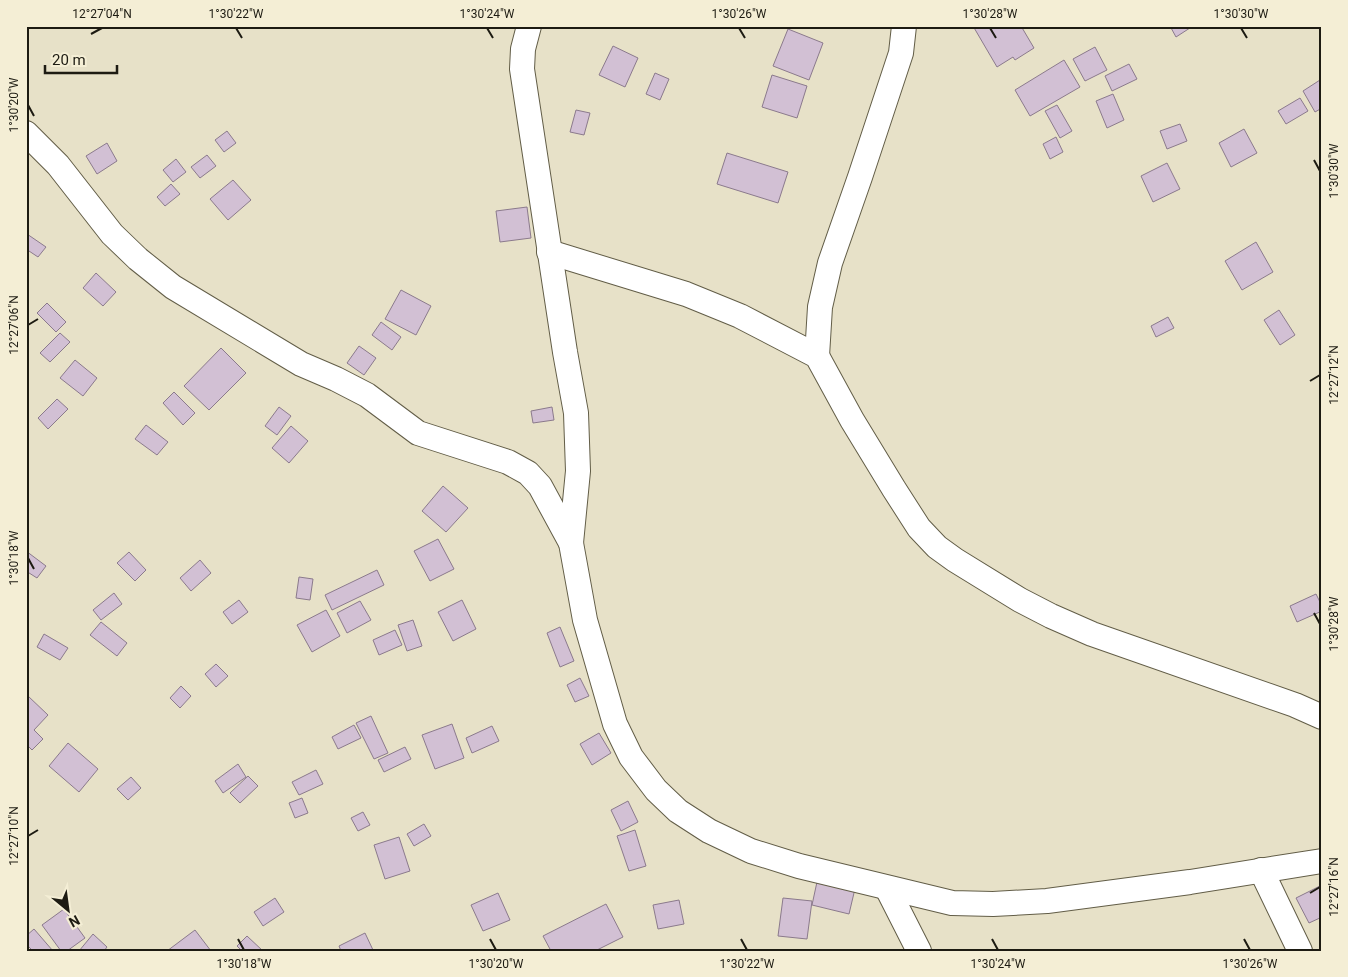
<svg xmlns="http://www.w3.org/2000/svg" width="1348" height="977" font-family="Roboto,sans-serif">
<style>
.building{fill:#d2c0d4;stroke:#8b7a8c}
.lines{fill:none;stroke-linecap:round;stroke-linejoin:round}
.minor-casing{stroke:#625d47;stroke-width:26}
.minor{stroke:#fff;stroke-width:24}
.ticks{fill:none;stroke:#1d1b12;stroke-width:2}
.neatline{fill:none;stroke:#1d1b12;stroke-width:2}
.ticks-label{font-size:12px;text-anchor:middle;fill:#1d1b12}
</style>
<rect width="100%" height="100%" fill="#e7e1c8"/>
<g class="building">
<path d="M973,26H1021L1034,48L1015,60L1013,57L997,67Z"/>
<path d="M1170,26H1193L1176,37Z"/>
<path d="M788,29L823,43L809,80L773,66Z"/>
<path d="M613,46L638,58L625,87L599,75Z"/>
<path d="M1095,47L1107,70L1085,81L1073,59Z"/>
<path d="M1064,60L1080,87L1030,116L1015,90Z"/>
<path d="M1129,64L1137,79L1112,91L1105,76Z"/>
<path d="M655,73L669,79L660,100L646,94Z"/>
<path d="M772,75L807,86L797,118L762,107Z"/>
<path d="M1320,80L1322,84V108L1315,112L1303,91Z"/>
<path d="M1113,94L1124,120L1107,128L1096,101Z"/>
<path d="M1300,98L1308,111L1286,124L1278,111Z"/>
<path d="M1057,105L1072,131L1060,138L1045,111Z"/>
<path d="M576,110L590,113L584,135L570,132Z"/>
<path d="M1180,124L1187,141L1167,149L1160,131Z"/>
<path d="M1244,129L1257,153L1231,167L1219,143Z"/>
<path d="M227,131L236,143L224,152L215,140Z"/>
<path d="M1056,137L1063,152L1050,159L1043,144Z"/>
<path d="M107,143L117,161L97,174L86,156Z"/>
<path d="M727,153L788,172L778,203L717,184Z"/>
<path d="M207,155L216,166L200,178L191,167Z"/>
<path d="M176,159L186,172L173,182L163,170Z"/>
<path d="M1167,163L1180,189L1153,202L1141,176Z"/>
<path d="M233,180L251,200L228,220L210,199Z"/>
<path d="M171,184L180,194L165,206L157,197Z"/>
<path d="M527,207L531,238L500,242L496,211Z"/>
<path d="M27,234L46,247L38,257L26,249Z"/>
<path d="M1256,242L1273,272L1242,290L1225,261Z"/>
<path d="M96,273L116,292L103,306L83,288Z"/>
<path d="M401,290L431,306L416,335L385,319Z"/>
<path d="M47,303L66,322L56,332L37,313Z"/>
<path d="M1279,310L1295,335L1280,345L1264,320Z"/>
<path d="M1168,317L1174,328L1156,337L1151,326Z"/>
<path d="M381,322L401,337L392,350L372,335Z"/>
<path d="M60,333L70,342L50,362L40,353Z"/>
<path d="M359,346L376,358L364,375L347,363Z"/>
<path d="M221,348L246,373L209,410L184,386Z"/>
<path d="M75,360L97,378L83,396L60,378Z"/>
<path d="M174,392L195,413L183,425L163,403Z"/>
<path d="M57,399L68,409L48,429L38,418Z"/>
<path d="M279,407L291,416L277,435L265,426Z"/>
<path d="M552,407L554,420L533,423L531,411Z"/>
<path d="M146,425L168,442L157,455L135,439Z"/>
<path d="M291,426L308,441L289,463L272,448Z"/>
<path d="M443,486L468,508L446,532L422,511Z"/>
<path d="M438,539L454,569L430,581L414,551Z"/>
<path d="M26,551L46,566L37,578L26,571Z"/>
<path d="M129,552L146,570L135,581L117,563Z"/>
<path d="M200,560L211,573L191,591L180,578Z"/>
<path d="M377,570L384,585L332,610L325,595Z"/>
<path d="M299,577L313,579L310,600L296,598Z"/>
<path d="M114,593L122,604L101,620L93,610Z"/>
<path d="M1316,594L1322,606V611L1297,622L1290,606Z"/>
<path d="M239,600L248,612L232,624L223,612Z"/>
<path d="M462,600L476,629L453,641L438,612Z"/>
<path d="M360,601L371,620L347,633L337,613Z"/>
<path d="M326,610L340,636L312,652L297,625Z"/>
<path d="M413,620L422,646L407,651L398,625Z"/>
<path d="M101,622L127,643L117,656L90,635Z"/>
<path d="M560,627L574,661L560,667L547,633Z"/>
<path d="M395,630L402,645L379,655L373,640Z"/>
<path d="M44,634L68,648L60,660L37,647Z"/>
<path d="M216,664L228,676L216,687L205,674Z"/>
<path d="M580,678L589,696L575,702L567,685Z"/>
<path d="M181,686L191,696L180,708L170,698Z"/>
<path d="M28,696L48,715L34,730L43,739L32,750L26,744V697Z"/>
<path d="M371,716L388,753L374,759L356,723Z"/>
<path d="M452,724L464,758L435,769L422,735Z"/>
<path d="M354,725L361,738L338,749L332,737Z"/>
<path d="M492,726L499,741L472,753L466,738Z"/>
<path d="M599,733L611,753L592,765L580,744Z"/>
<path d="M68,743L98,769L79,792L49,766Z"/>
<path d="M405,747L411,759L384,772L378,760Z"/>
<path d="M238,764L246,777L223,793L215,781Z"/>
<path d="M316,770L323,784L299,795L292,782Z"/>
<path d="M248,776L258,786L240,803L230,793Z"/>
<path d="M131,777L141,788L128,800L117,789Z"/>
<path d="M302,798L308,813L295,818L289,803Z"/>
<path d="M628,801L638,822L621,831L611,810Z"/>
<path d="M363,812L370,825L358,831L351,818Z"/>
<path d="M424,824L431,836L414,846L407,834Z"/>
<path d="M635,830L646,866L629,871L617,836Z"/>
<path d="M399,837L410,871L385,879L374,845Z"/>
<path d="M820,868L858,876L849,914L812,905Z"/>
<path d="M1320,886L1322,890V917L1309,923L1296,898Z"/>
<path d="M498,893L510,920L483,931L471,905Z"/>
<path d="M275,898L284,912L263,926L254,912Z"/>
<path d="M783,898L812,901L807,939L778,936Z"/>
<path d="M679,900L684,924L658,929L653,905Z"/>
<path d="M606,904L623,937L595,951H551L543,936Z"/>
<path d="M64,909L85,938L67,951H61L42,925Z"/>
<path d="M34,929L53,951H33L26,944V936Z"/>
<path d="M195,930L211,951H167Z"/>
<path d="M365,933L373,950L341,951L339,946Z"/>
<path d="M93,934L107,947L104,951H79Z"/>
<path d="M247,936L263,951H242L237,946Z"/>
</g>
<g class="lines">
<defs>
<g id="minor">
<path d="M529,26L523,49L522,69L565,352L576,413L578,471L571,543"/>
<path d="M26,133L58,165L112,234L138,259L173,287L301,364L336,379L367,395L418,433L508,462L528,473L540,486L571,543L585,620L615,724L631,757L656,790L678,811L709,831L751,851L799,866L952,903L993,904L1047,901L1190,882L1322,861"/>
<path d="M549,252L686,294L740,316L817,356L852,420L894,489L919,528L937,547L955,560L1020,600L1051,616L1092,634L1295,705L1322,717"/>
<path d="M817,356L820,307L830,263L860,177L901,53L904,26"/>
<path d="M1261,870L1300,951"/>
<path d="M887,888L919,951"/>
</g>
</defs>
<use href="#minor" class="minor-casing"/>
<use href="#minor" class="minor"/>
</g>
<path class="ticks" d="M236,28L242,38M487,28L493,38M739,28L745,38M990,28L996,38M1241,28L1247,38M91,34L102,28M28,105L34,116M1314,160L1320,171M28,325L38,319M1310,381L1320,375M28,558L34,569M1314,613L1320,624M28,836L38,830M1310,893L1320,887M238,939L244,950M490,939L496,950M741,939L747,950M992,939L998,950M1244,939L1250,950"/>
<rect width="1348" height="977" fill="none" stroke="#f4eed5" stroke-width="55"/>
<g transform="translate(68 910) rotate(151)" stroke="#f4eed5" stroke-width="4" paint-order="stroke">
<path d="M0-4L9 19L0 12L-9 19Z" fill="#1d1b12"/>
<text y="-8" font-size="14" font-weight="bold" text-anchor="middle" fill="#1d1b12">N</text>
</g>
<path d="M45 65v8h72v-8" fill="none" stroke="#1d1b12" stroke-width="2.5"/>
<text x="52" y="65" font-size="15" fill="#1d1b12" stroke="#f4eed5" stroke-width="4" paint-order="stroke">20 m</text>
<rect x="28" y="28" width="1292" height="922" class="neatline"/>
<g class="ticks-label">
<text x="102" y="18">12°27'04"N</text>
<text x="236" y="18">1°30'22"W</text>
<text x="487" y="18">1°30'24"W</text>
<text x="739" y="18">1°30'26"W</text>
<text x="990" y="18">1°30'28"W</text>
<text x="1241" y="18">1°30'30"W</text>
<text transform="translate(14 105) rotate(-90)" y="4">1°30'20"W</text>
<text transform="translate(1334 171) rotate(-90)" y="4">1°30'30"W</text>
<text transform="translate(14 325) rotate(-90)" y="4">12°27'06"N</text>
<text transform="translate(1334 375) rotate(-90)" y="4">12°27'12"N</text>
<text transform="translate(14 558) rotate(-90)" y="4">1°30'18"W</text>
<text transform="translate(1334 624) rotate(-90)" y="4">1°30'28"W</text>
<text transform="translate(14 836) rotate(-90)" y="4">12°27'10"N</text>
<text transform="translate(1334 887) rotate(-90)" y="4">12°27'16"N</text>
<text x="244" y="968">1°30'18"W</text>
<text x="496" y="968">1°30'20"W</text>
<text x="747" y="968">1°30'22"W</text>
<text x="998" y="968">1°30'24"W</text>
<text x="1250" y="968">1°30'26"W</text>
</g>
</svg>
